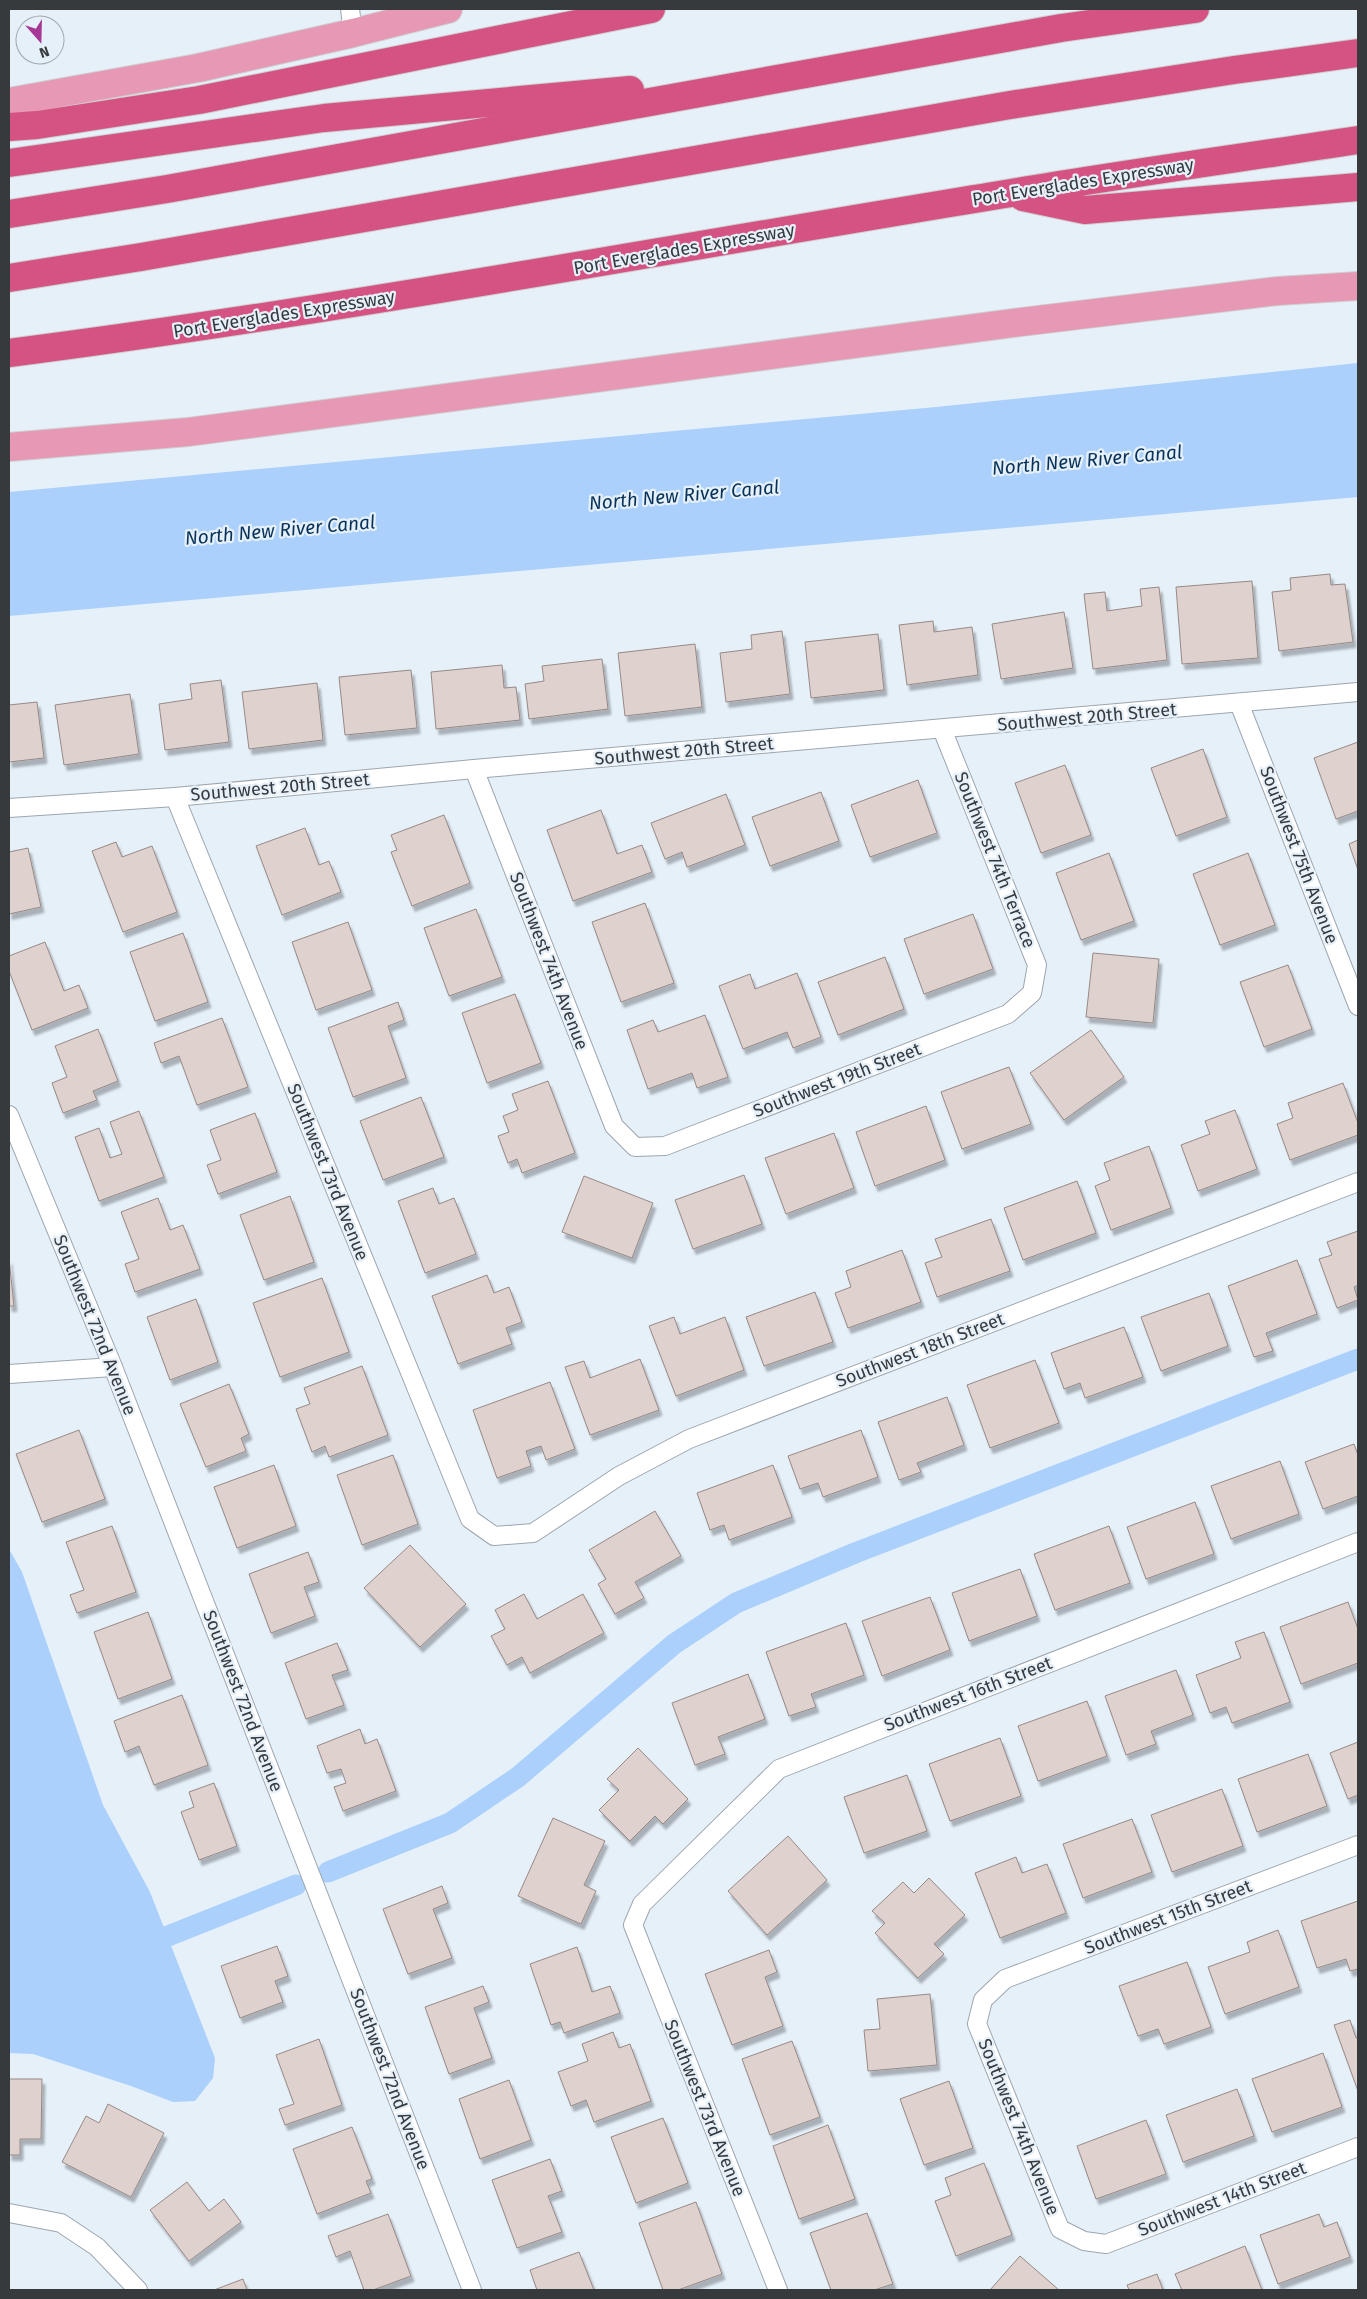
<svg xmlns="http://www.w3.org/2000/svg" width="1367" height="2299" font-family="'Fira Sans',sans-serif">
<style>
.water{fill:#aad0fb}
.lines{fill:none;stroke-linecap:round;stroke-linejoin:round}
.canal{stroke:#aad0fb;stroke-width:21}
.building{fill:#dfd1ce;stroke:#968986;filter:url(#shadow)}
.street-casing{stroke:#9da6ae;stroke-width:20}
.primary-casing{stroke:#cfd0d0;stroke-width:30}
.highway-casing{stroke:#cfd0d0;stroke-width:30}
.street{stroke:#fff;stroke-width:18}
.primary{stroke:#e698b5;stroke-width:28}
.highway{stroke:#d55383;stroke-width:28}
.labels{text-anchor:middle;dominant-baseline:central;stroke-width:4.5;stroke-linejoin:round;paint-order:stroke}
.street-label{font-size:18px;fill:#363a3d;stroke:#e6f0f9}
.water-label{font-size:19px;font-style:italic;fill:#083259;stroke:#e6f0f9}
</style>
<defs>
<filter id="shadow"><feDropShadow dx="3" dy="5.5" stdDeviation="1" flood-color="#0004"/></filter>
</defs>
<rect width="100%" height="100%" fill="#e6f0f9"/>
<g class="water">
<path d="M1358,363V497L9,616V492L936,407Z"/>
<path d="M9,1549L22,1572L103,1805L150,1892L215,2058L213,2078L195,2101L173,2102L131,2086L33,2054L9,2053Z"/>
</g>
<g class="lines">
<g class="canal">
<path d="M328,1872L450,1823L518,1777L674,1644L736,1603L855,1553L1358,1359"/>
<path d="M158,1940L296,1885"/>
</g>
</g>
<g class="building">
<path d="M1330,574L1331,585L1345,584L1353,642L1279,651L1272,592L1291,590L1290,578Z"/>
<path d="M1252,581L1258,658L1182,664L1176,587Z"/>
<path d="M1159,587L1167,660L1093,669L1084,594L1105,592L1107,611L1142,606L1140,589Z"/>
<path d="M1064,612L1073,668L1001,679L992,624Z"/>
<path d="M933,621L934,632L972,627L978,675L907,685L899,625Z"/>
<path d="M782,631L790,694L726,702L720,653L752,649L751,635Z"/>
<path d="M878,634L884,690L811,698L805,642Z"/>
<path d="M695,644L702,707L625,716L618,653Z"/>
<path d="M602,659L608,709L529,719L525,684L544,681L542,666Z"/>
<path d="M502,665L504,688L516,687L520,720L436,729L431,672Z"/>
<path d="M411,670L417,728L345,735L339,677Z"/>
<path d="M221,680L229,742L165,750L159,704L192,699L190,684Z"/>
<path d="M317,683L323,740L249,749L242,692Z"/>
<path d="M130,694L139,754L64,765L55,705Z"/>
<path d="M37,702L44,758L9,762V705Z"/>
<path d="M1358,742V811L1336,819L1314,758Z"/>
<path d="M1203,749L1227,817L1176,836L1151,768Z"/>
<path d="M1065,765L1091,835L1041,853L1015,783Z"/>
<path d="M918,780L937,833L870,857L851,805Z"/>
<path d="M821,792L839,841L770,866L752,817Z"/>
<path d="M726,794L745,845L687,867L682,852L665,859L651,823Z"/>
<path d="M601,810L617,854L642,845L652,872L573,901L547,830Z"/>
<path d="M444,815L470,883L412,906L391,852L397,850L391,835Z"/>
<path d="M305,828L319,865L329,861L341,892L282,915L256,846Z"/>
<path d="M1358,840V870L1349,844Z"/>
<path d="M116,842L122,857L152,846L177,912L123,932L92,851Z"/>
<path d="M28,848L41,907L9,914V852Z"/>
<path d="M1109,853L1134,921L1081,940L1056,873Z"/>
<path d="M1248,853L1275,925L1220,945L1193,874Z"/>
<path d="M645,903L674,983L621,1002L592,922Z"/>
<path d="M476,909L502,977L449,996L424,928Z"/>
<path d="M973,914L993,969L924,994L904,939Z"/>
<path d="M348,922L372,990L316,1010L292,942Z"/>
<path d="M183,933L208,1002L155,1021L130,952Z"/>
<path d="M45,942L64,991L79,985L88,1008L32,1030L9,971V956Z"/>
<path d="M1093,953L1159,959L1153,1023L1086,1017Z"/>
<path d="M885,957L904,1009L838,1035L818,982Z"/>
<path d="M1288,965L1312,1029L1264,1047L1240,982Z"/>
<path d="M797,973L821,1037L793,1048L787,1032L743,1049L719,986L750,974L755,989Z"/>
<path d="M515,994L541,1063L487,1083L462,1013Z"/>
<path d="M398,1002L404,1020L388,1026L406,1078L353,1097L328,1028Z"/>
<path d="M705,1015L728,1077L697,1088L692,1073L648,1089L627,1030L653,1020L658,1032Z"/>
<path d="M222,1018L248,1087L197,1105L179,1056L161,1063L154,1043Z"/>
<path d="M98,1029L118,1081L93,1091L97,1100L63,1113L52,1083L67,1077L55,1046Z"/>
<path d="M1091,1030L1124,1077L1064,1120L1030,1073Z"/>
<path d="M1009,1067L1031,1124L962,1149L941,1092Z"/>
<path d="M548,1081L575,1153L522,1173L517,1159L508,1163L498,1136L509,1132L503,1116L518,1110L512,1094Z"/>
<path d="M1343,1083L1358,1123V1135L1290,1160L1277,1124L1293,1118L1288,1103Z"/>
<path d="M421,1097L444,1157L383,1180L360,1121Z"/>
<path d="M926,1106L945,1160L875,1186L856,1132Z"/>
<path d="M1235,1110L1257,1169L1198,1191L1181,1145L1210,1134L1205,1121Z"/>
<path d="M139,1111L164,1177L99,1201L75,1137L99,1128L110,1158L122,1154L110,1122Z"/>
<path d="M255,1113L277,1172L218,1194L207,1165L221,1160L210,1130Z"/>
<path d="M834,1133L854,1188L786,1214L765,1158Z"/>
<path d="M1149,1146L1171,1208L1111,1230L1095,1186L1110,1180L1104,1163Z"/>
<path d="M744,1175L762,1224L693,1249L675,1200Z"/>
<path d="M584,1176L653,1203L632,1258L562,1232Z"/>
<path d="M1077,1181L1096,1233L1023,1260L1004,1208Z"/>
<path d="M433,1188L439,1204L454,1198L476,1254L425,1273L398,1201Z"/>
<path d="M290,1196L314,1262L264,1280L240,1215Z"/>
<path d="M158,1198L170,1230L183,1225L200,1269L135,1292L125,1264L139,1259L121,1212Z"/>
<path d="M991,1219L1010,1271L937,1297L925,1263L942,1257L935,1239Z"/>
<path d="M1358,1231V1285L1354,1287L1358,1300L1337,1308L1319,1259L1332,1255L1327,1242Z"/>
<path d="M902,1250L921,1302L848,1328L835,1293L851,1287L846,1271Z"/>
<path d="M9,1259L14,1306H9Z"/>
<path d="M1297,1260L1317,1314L1266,1333L1273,1351L1254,1357L1228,1286Z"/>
<path d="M487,1275L494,1293L509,1287L522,1322L506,1328L512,1344L458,1364L432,1296Z"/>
<path d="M322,1278L349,1352L280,1377L253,1303Z"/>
<path d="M815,1292L833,1342L764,1366L746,1317Z"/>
<path d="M1209,1293L1228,1346L1161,1371L1141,1317Z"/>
<path d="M196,1299L218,1362L170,1380L147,1317Z"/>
<path d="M674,1317L680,1334L725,1317L744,1370L676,1396L649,1326Z"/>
<path d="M1124,1327L1143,1377L1085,1398L1080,1383L1064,1389L1051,1353Z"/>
<path d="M640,1359L659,1410L590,1435L565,1367L584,1361L590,1378Z"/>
<path d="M1035,1360L1059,1423L990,1448L967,1385Z"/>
<path d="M362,1366L388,1435L329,1457L325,1446L312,1452L296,1409L310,1404L304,1388Z"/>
<path d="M550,1382L575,1449L546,1460L541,1446L526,1451L531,1466L497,1478L473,1410Z"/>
<path d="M229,1384L249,1434L241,1438L246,1451L206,1467L180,1404Z"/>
<path d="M947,1397L964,1445L917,1463L921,1472L899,1480L878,1422Z"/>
<path d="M79,1430L105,1499L42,1522L16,1454Z"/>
<path d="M861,1430L878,1477L823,1497L818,1483L800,1489L788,1456Z"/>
<path d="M1354,1444L1358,1455V1496L1323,1509L1305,1462Z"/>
<path d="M393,1455L418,1524L362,1545L337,1475Z"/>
<path d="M1280,1461L1299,1514L1231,1539L1211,1486Z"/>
<path d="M274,1465L296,1526L237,1548L214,1487Z"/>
<path d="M773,1465L792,1517L729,1540L724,1525L710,1530L697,1493Z"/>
<path d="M1195,1502L1214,1554L1146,1579L1127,1527Z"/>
<path d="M655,1511L681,1556L635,1582L644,1598L615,1614L598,1584L606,1579L589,1550Z"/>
<path d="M112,1526L136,1592L77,1613L70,1595L84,1590L66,1542Z"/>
<path d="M1109,1526L1130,1583L1055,1610L1034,1554Z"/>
<path d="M410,1545L466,1604L420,1647L364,1588Z"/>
<path d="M308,1552L319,1582L304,1587L315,1616L271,1633L249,1574Z"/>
<path d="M1020,1569L1037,1616L969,1641L952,1593Z"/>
<path d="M524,1594L537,1619L583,1594L604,1633L530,1673L522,1657L507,1665L491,1636L505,1629L495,1610Z"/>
<path d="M930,1597L950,1650L882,1676L862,1621Z"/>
<path d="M1348,1602L1358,1629V1663L1301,1684L1280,1627Z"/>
<path d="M148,1612L172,1679L118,1699L94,1632Z"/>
<path d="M846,1623L864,1675L811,1694L816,1707L789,1716L766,1652Z"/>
<path d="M1264,1632L1290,1702L1232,1723L1226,1707L1210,1713L1196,1675L1241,1658L1235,1642Z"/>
<path d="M337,1643L348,1670L332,1675L344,1705L306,1719L285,1663Z"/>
<path d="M1176,1670L1193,1715L1151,1731L1156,1744L1126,1755L1105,1696Z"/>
<path d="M748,1674L765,1719L718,1737L725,1754L695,1765L672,1703Z"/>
<path d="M182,1695L208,1765L154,1785L139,1746L125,1752L114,1721Z"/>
<path d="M1087,1701L1107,1756L1038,1781L1018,1726Z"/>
<path d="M360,1729L365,1744L377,1739L396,1791L343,1811L334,1787L346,1783L341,1769L327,1773L317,1746Z"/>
<path d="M1000,1738L1021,1796L950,1821L929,1764Z"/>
<path d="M1358,1742V1795L1348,1799L1330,1753Z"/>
<path d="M638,1748L688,1799L663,1824L655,1816L630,1841L599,1810L619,1790L607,1779Z"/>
<path d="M1308,1754L1327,1806L1257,1832L1238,1779Z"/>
<path d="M907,1775L927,1831L864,1853L844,1797Z"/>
<path d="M214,1783L237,1846L199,1860L181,1812L194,1807L189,1792Z"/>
<path d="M1222,1789L1243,1846L1172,1872L1151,1815Z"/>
<path d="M553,1818L605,1841L584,1885L596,1891L581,1924L518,1896Z"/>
<path d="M1132,1819L1152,1872L1083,1898L1063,1844Z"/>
<path d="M788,1836L827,1880L767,1935L728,1891Z"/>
<path d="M1016,1857L1022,1873L1047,1864L1066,1913L1000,1938L975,1873Z"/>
<path d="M929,1878L965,1915L934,1944L944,1954L918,1978L875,1933L885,1923L872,1911L903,1882L914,1893Z"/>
<path d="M442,1886L448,1903L433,1909L452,1958L408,1974L383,1909Z"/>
<path d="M1358,1901V1969L1350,1971L1346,1959L1317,1968L1301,1921Z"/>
<path d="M1278,1930L1299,1987L1225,2014L1208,1967L1250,1952L1247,1942Z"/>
<path d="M277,1946L288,1976L275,1981L283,2002L240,2018L221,1966Z"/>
<path d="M577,1947L592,1992L610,1986L620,2013L564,2033L560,2022L551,2025L530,1964Z"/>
<path d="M769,1950L777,1972L765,1977L783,2026L732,2045L705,1974Z"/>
<path d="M1187,1962L1211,2027L1164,2044L1158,2029L1138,2036L1119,1986Z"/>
<path d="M483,1986L489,2002L474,2008L492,2058L449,2074L425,2007Z"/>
<path d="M930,1994L937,2065L868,2071L864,2030L880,2029L877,1999Z"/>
<path d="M1350,2020L1356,2038L1358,2037V2091L1334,2025Z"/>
<path d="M613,2032L619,2048L630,2044L651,2101L594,2122L586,2100L571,2106L558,2072L588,2061L582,2044Z"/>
<path d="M319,2039L342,2105L285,2125L279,2109L294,2104L276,2055Z"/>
<path d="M792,2041L820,2117L770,2135L742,2059Z"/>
<path d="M1323,2053L1342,2107L1272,2132L1252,2079Z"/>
<path d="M9,2079H42L41,2139H20V2155H9Z"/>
<path d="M509,2080L531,2140L480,2159L459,2099Z"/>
<path d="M949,2081L973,2148L924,2165L900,2099Z"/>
<path d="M1237,2089L1254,2136L1183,2162L1166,2115Z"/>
<path d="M108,2104L164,2133L131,2197L62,2162L86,2116L99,2123Z"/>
<path d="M663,2118L688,2183L636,2203L611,2137Z"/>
<path d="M1146,2120L1166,2174L1096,2199L1077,2146Z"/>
<path d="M828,2125L855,2199L799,2219L773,2146Z"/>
<path d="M352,2127L372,2179L366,2181L371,2193L317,2214L293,2149Z"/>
<path d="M550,2159L562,2191L548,2196L562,2232L517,2248L492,2180Z"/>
<path d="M984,2163L1012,2235L956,2256L935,2201L951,2195L945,2178Z"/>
<path d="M187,2182L209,2211L224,2199L241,2222L189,2261L150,2210Z"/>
<path d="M696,2202L722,2274L678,2290H663L639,2223Z"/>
<path d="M867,2213L893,2284L874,2290H831L810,2233Z"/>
<path d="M388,2214L411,2276L373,2290H364L350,2251L336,2257L328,2236Z"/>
<path d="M1319,2214L1324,2227L1337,2222L1350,2257L1278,2284L1260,2235Z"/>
<path d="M1245,2246L1262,2290H1182L1175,2274Z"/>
<path d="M579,2252L594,2290H537L530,2270Z"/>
<path d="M1020,2256L1059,2290H990Z"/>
<path d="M1157,2274L1163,2290H1129L1127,2285Z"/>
<path d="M243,2279L247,2290H214Z"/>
</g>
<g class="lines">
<defs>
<g id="street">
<path d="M350,9L353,33"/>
<path d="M1239,703L1358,1006"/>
<path d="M474,769L614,1126L635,1147L665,1146L1008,1014L1032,993L1037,965L942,729"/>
<path d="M175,797L470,1519L494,1536L533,1533L619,1476L689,1439L1358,1182"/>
<path d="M9,808L175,797L474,769L1358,692"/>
<path d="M9,1115L113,1367L472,2290"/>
<path d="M9,1374L113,1367"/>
<path d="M1358,1845L1005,1979L983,2000L977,2024L1060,2229L1084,2241L1106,2244L1358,2147"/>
<path d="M9,2213L61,2223L97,2247L138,2290"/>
<path d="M778,2290L633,1925L642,1904L779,1769L1358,1542"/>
</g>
<g id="primary">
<path d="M9,102L198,68L353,33L448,9"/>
<path d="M9,447L188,432L1021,322L1278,291L1358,286"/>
</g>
<g id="highway">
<path d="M9,127L37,125L199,100L651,9"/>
<path d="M9,163L324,118L630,90"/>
<path d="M1023,197L1085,210L1358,187"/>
<path d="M9,214L167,189L1061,28L1195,9"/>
<path d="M9,278L141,257L1010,105L1234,70L1358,53"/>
<path d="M9,353C343,310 673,248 1005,194C1123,174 1241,158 1358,140"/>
</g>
</defs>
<use href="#street" class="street-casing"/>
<use href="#primary" class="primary-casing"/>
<use href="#highway" class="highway-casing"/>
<use href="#street" class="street"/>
<use href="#primary" class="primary"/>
<use href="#highway" class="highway"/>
</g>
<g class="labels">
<g class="street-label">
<text transform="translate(1083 182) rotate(-9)">Port Everglades Expressway</text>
<text transform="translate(684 249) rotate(-10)">Port Everglades Expressway</text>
<text transform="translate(284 314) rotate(-9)">Port Everglades Expressway</text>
<text transform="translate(1087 717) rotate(-5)">Southwest 20th Street</text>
<text transform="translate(684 751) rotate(-5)">Southwest 20th Street</text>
<text transform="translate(280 787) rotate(-5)">Southwest 20th Street</text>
<text transform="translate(1299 855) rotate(69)">Southwest 75th Avenue</text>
<text transform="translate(995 860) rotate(68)">Southwest 74th Terrace</text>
<text transform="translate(549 961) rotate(69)">Southwest 74th Avenue</text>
<text transform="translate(837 1080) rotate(-21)">Southwest 19th Street</text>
<text transform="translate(328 1172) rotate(68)">Southwest 73rd Avenue</text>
<text transform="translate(95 1325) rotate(68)">Southwest 72nd Avenue</text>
<text transform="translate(920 1350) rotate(-21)">Southwest 18th Street</text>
<text transform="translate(968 1694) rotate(-21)">Southwest 16th Street</text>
<text transform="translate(243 1701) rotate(69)">Southwest 72nd Avenue</text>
<text transform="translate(1168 1917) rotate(-21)">Southwest 15th Street</text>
<text transform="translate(390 2079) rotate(69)">Southwest 72nd Avenue</text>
<text transform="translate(705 2108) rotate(68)">Southwest 73rd Avenue</text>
<text transform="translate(1019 2127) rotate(68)">Southwest 74th Avenue</text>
<text transform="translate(1222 2199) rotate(-21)">Southwest 14th Street</text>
</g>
<g class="water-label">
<text transform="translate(1087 460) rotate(-5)">North New River Canal</text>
<text transform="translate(684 495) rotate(-5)">North New River Canal</text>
<text transform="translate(280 530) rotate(-5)">North New River Canal</text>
</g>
</g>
<rect width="1367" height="2299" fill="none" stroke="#363a3d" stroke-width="20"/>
<g transform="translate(40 40) rotate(160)"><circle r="24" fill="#e6f0f9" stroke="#a0a7ae"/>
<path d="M0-4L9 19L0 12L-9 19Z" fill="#a73794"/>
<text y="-8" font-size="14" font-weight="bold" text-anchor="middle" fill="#363a3d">N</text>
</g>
</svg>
